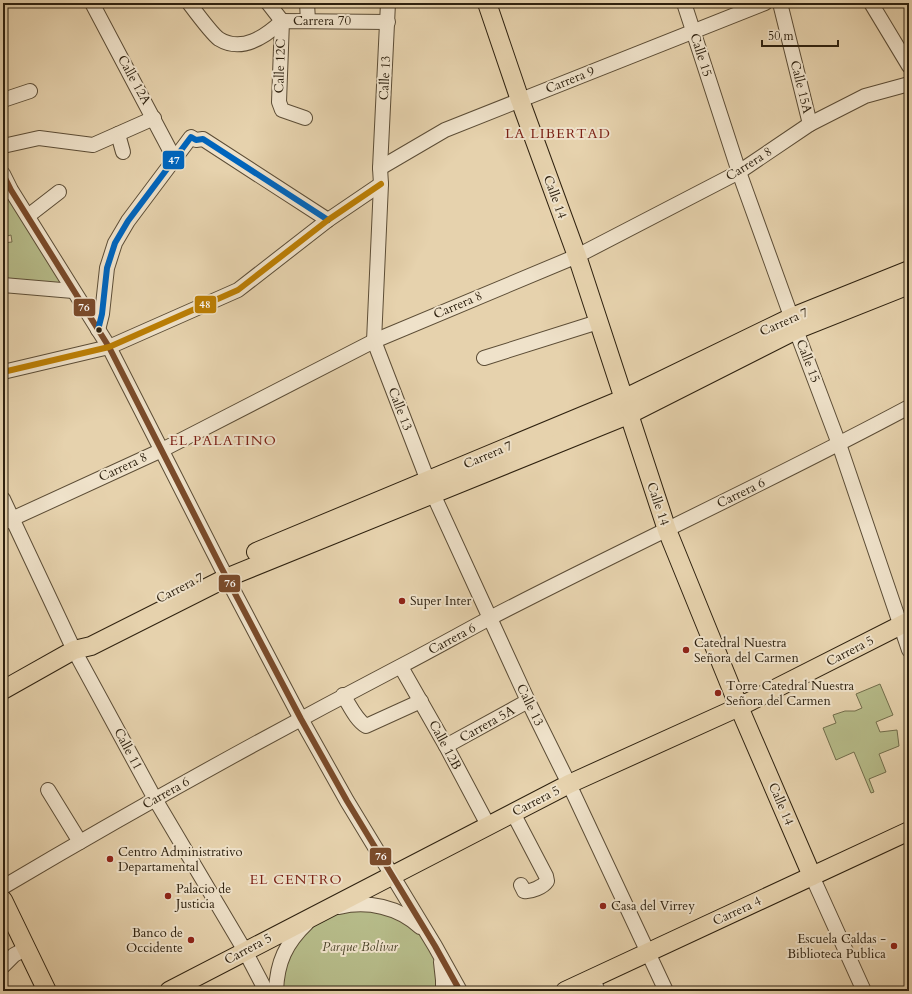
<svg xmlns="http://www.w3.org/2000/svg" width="912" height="994" font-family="Cardo,serif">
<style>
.green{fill:#b6bb89;stroke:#726e4c}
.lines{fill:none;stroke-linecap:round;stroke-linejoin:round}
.minor-casing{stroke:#5c4d36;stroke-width:16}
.major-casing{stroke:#2e210f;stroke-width:20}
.minor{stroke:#efe2ca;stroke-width:14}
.major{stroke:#e6d2ad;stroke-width:18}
.bus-1-casing{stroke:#efe2ca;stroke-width:9}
.bus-2-casing{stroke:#efe2ca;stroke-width:9}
.bus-3-casing{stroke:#efe2ca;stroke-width:9}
.bus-1{stroke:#7a4b2a;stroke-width:6}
.bus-2{stroke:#0065bd;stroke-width:6}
.bus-3{stroke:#bb7e04;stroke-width:6}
.bus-dot{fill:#2e210f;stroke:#efe2ca;stroke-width:1.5}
.poi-dot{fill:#8f2418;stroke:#efe2ca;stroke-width:1.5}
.labels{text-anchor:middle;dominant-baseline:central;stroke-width:4;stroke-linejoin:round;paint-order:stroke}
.street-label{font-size:13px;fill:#2e210f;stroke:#efe2ca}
.poi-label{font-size:13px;fill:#2e210f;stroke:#efe2ca;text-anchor:start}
.park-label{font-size:13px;font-style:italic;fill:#50482e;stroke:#efe2ca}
.neighbourhood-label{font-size:14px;letter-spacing:1px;fill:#7a1f14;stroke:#efe2ca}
.line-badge{stroke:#efe2ca;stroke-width:1.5}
.badge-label{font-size:11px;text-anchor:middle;font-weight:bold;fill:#fff}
</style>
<rect width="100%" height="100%" fill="#e6d2ad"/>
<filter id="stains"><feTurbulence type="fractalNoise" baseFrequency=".005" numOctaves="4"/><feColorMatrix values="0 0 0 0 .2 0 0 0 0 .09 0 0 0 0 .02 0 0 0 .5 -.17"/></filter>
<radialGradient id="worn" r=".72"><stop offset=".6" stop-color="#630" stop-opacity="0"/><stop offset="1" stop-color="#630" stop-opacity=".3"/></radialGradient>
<g class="green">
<path d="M11,190L73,291L3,285V257H5L3,243L12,242L11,235L3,237V192Z"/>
<path d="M880,684L893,715L876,722L880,732L897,730L899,746L879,754L886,772L869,779L874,792L871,793L854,752L836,760L823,728L836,723L833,715L845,711H855L862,708L856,694Z"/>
<path d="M396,911L435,946L443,991H276L280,962L321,912Z"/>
</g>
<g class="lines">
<defs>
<g id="minor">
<path d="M92,3L174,158"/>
<path d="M189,3C195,11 212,34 219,39C242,53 265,37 282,21L388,22"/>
<path d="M268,3L282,21L279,102L282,110L305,118"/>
<path d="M307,3L308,21"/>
<path d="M388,3L380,168L381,184L374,341L433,494L528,701L569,784L666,991"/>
<path d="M684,3L739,172L796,330L839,444L909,650"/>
<path d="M780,3L810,124"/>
<path d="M871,3L909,66"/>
<path d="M3,100L30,91"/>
<path d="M118,134L123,152"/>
<path d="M3,146L39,138L93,145L154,118"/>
<path d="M380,168L445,130L765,3"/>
<path d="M3,174L11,190L109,347L221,567L301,719L347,801L435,946L460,991"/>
<path d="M28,216L59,192"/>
<path d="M3,285L73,291"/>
<path d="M98,330L102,314L107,268L115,243L128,221L191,137L196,140L203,139L328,220"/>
<path d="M484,358L598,322"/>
<path d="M3,372L109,347L238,290L328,220L381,184"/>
<path d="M3,499L74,650L155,799L245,951L266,991"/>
<path d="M3,523L162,450L374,341L577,256L739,172L810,124L865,96L909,84"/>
<path d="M401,667L446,746L488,825"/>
<path d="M343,695C350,706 356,720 366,726L421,701"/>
<path d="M446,746L528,701"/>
<path d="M48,790L80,842"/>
<path d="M513,813L546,876L547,881C543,887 531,892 524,891L521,885"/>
<path d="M812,876L864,991"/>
<path d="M3,887C133,810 265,737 399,667C430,651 460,634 490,618C629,546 771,481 909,407"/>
<path d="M339,907C367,900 399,907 420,927"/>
<path d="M441,962L443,980V991"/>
<path d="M3,966L14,955L27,948"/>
<path d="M592,978L598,991"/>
<path d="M276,991C277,962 286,943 307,923"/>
</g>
<g id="major">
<path d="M487,3L520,100L577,256L667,530L739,707L812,876"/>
<path d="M256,552L623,399L792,317L909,270"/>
<path d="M3,690L74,650L91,646L226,578L628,415L796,330L909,285"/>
<path d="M3,900L47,991"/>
<path d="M169,991L569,784L739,707L909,621"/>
<path d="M565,991L909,831"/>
</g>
</defs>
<use href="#minor" class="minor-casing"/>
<use href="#major" class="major-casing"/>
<use href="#minor" class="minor"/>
<use href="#major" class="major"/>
<defs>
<path id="bus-1" d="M3,174L11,190L109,347L221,567L301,719L347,801L435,946L460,991"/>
<path id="bus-2" d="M98,330L102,314L107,268L115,243L128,221L191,137L196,140L203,139L328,220"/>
<path id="bus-3" d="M3,372L109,347L238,290L328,220L381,184"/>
</defs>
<use href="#bus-1" class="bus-1-casing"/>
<use href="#bus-2" class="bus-2-casing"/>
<use href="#bus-3" class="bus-3-casing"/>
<use href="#bus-1" class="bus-1"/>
<use href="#bus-2" class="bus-2"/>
<use href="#bus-3" class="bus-3"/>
</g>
<circle class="bus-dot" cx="99" cy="330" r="3.5"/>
<g class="poi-dot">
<circle cx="402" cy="601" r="4"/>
<circle cx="686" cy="650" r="4"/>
<circle cx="718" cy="693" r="4"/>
<circle cx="110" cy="859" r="4"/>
<circle cx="168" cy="896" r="4"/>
<circle cx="603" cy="906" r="4"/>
<circle cx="191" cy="940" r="4"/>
<circle cx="894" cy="946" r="4"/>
</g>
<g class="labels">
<g class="street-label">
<text x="322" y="21">Carrera 70</text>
<text transform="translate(701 55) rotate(72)">Calle 15</text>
<text transform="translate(280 66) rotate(-88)">Calle 12C</text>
<text transform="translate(385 78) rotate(-87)">Calle 13</text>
<text transform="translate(134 80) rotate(61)">Calle 12A</text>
<text transform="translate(570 80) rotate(-22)">Carrera 9</text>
<text transform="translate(801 87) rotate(76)">Calle 15A</text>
<text transform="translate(749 164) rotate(-32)">Carrera 8</text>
<text transform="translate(555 197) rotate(70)">Calle 14</text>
<text transform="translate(458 305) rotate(-23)">Carrera 8</text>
<text transform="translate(784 322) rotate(-24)">Carrera 7</text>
<text transform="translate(808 361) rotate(69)">Calle 15</text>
<text transform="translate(400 409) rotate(69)">Calle 13</text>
<text transform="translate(488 455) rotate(-23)">Carrera 7</text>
<text transform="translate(123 467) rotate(-25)">Carrera 8</text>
<text transform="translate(741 493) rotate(-26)">Carrera 6</text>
<text transform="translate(658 504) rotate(71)">Calle 14</text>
<text transform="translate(180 588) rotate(-27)">Carrera 7</text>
<text transform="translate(452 639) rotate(-28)">Carrera 6</text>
<text transform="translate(850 651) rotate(-27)">Carrera 5</text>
<text transform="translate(530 705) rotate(64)">Calle 13</text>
<text transform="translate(487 724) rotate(-29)">Carrera 5A</text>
<text transform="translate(445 745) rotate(62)">Calle 12B</text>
<text transform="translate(128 749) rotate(62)">Calle 11</text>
<text transform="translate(166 793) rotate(-29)">Carrera 6</text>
<text transform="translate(536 801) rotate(-27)">Carrera 5</text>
<text transform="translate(781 804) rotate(67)">Calle 14</text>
<text transform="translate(737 911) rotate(-25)">Carrera 4</text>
<text transform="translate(248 949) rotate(-28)">Carrera 5</text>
</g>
<g class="poi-label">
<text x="410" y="601">Super Inter</text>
<text x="694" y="643">Catedral Nuestra<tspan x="694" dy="15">Señora del Carmen</tspan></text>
<text x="726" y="686">Torre Catedral Nuestra<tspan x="726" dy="15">Señora del Carmen</tspan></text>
<text x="118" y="852">Centro Administrativo<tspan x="118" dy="15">Departamental</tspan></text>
<text x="176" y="889">Palacio de<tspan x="176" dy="15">Justicia</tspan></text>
<text x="611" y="906">Casa del Virrey</text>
<text x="183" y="933" text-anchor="end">Banco de<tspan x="183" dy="15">Occidente</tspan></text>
<text x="886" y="939" text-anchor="end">Escuela Caldas -<tspan x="886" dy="15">Biblioteca Publica</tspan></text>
</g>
<g class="park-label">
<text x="360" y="947">Parque Bolívar</text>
</g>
<g class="neighbourhood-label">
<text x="558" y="133">LA LIBERTAD</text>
<text x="223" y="440">EL PALATINO</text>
<text x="296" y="879">EL CENTRO</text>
</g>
</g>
<g class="line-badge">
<rect x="162" y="150" width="23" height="20" rx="4" fill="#0065bd"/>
<rect x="194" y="295" width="23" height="19" rx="4" fill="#bb7e04"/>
<rect x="73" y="298" width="23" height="19" rx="4" fill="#7a4b2a"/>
<rect x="218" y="574" width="23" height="19" rx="4" fill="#7a4b2a"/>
<rect x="369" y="847" width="23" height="19" rx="4" fill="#7a4b2a"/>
</g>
<g class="badge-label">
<text x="174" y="164">47</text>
<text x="205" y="308">48</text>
<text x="84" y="311">76</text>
<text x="230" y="587">76</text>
<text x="381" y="860">76</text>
</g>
<rect width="912" height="994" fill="none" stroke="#e6d2ad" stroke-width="16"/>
<rect x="4" y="4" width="904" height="986" fill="none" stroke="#2e210f" stroke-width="2"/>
<rect x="8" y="8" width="896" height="978" fill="none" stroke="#2e210f"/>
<path d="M762 40v6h76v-6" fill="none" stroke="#2e210f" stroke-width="2"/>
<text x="768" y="40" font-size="12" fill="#2e210f" stroke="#efe2ca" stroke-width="3" paint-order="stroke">50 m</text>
<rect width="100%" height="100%" filter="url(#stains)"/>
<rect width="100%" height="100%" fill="url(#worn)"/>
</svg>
